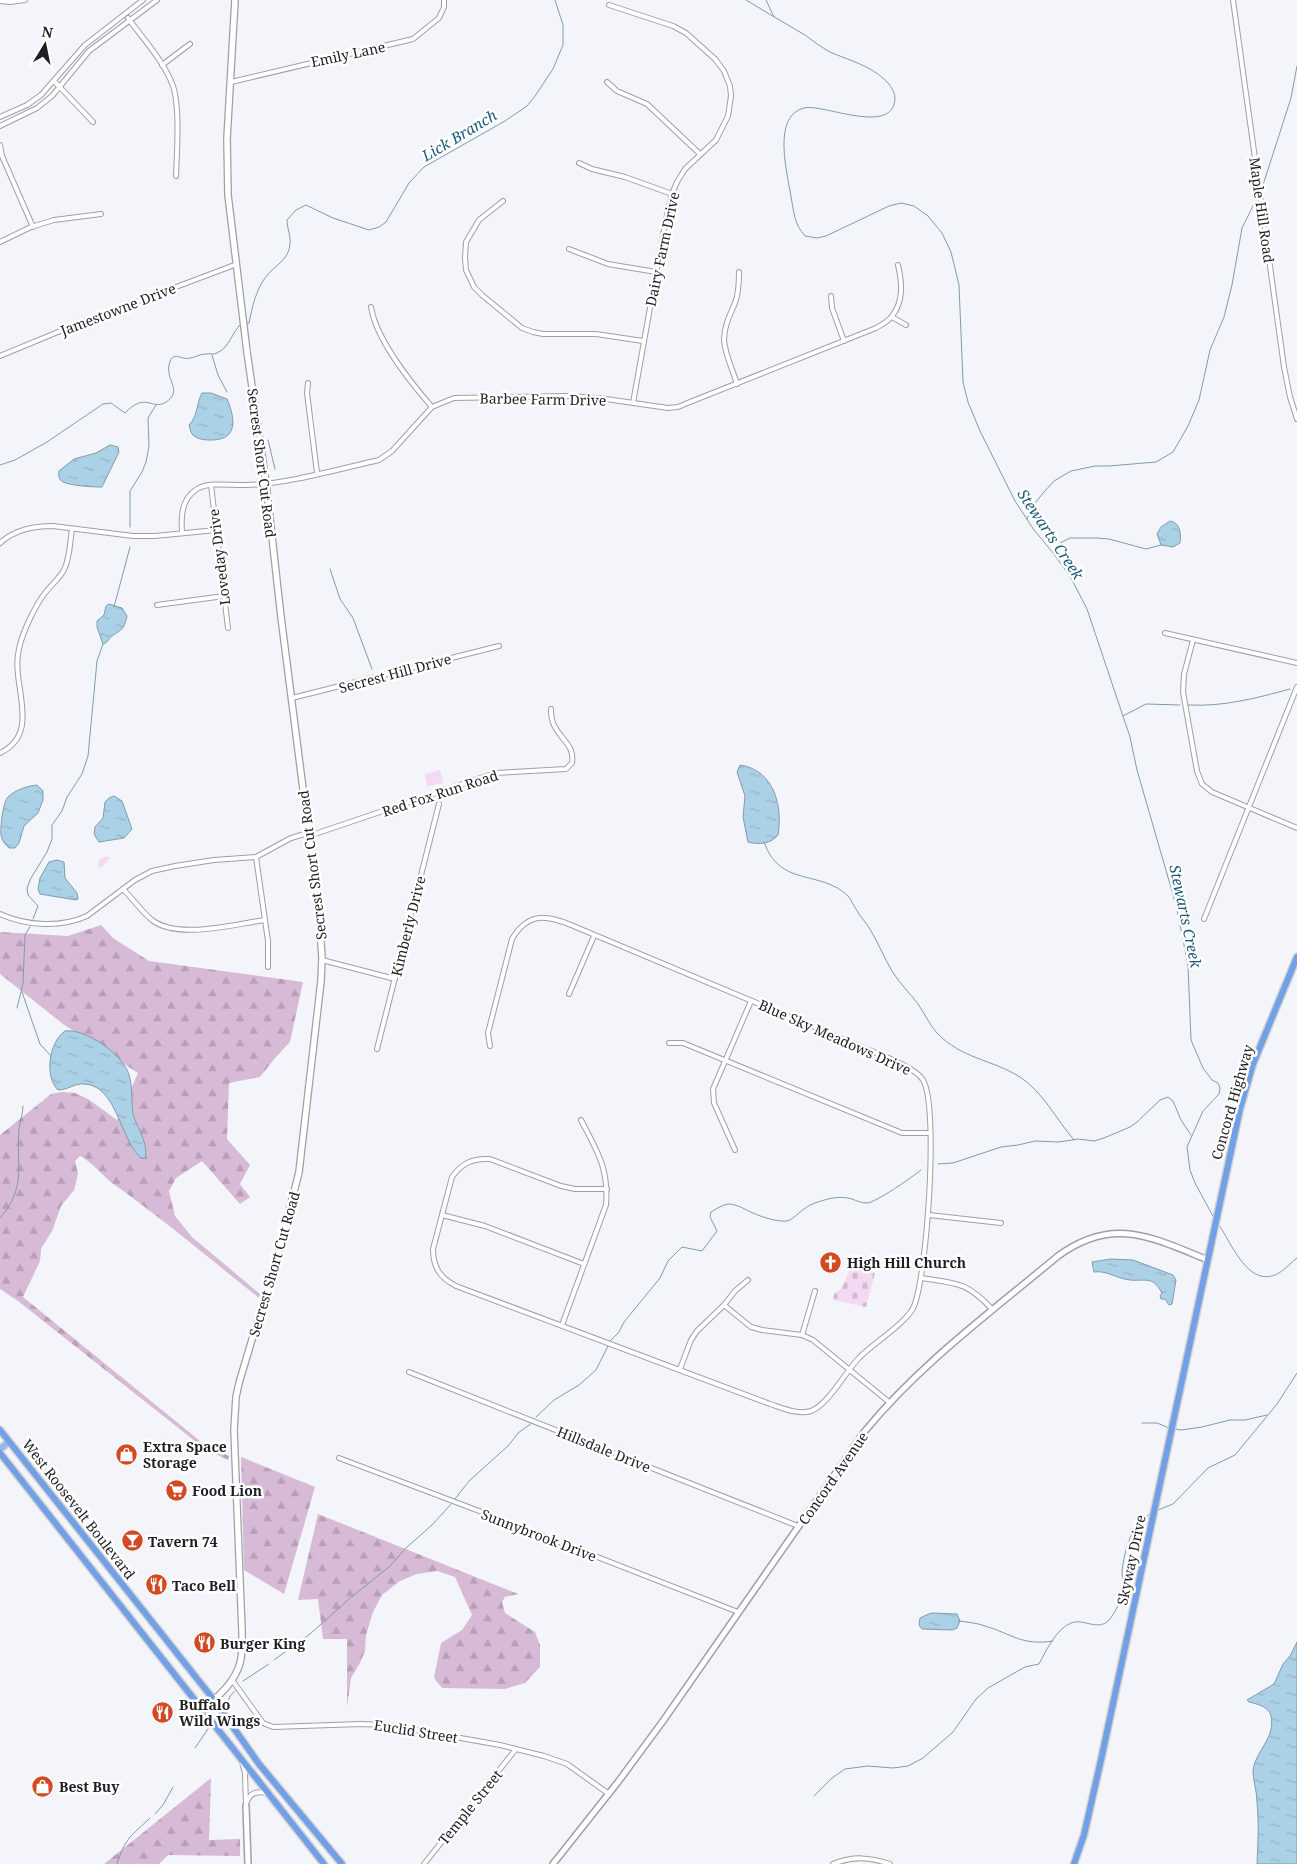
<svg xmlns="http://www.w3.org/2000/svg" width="1297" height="1864" font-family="'Noto Serif',serif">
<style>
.forest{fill:url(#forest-firs)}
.cemetery{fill:url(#cemetery-stones)}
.green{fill:#f3d9f2}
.water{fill:url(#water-ripples);stroke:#819cac}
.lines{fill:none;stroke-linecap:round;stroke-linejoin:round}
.stream{stroke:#819cac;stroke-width:1}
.minor-casing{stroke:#9fa0a6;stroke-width:6}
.tertiary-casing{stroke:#9fa0a6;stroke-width:8}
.secondary-casing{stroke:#9fa0a6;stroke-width:8}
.primary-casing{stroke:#d2d2d3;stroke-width:9}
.trunk-casing{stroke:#d2d2d3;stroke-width:9}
.minor{stroke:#fff;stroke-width:4}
.tertiary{stroke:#fff;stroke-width:5}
.secondary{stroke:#fff;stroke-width:5.5}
.primary{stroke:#95b8ec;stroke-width:6}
.trunk{stroke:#72a0e6;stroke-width:6}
.labels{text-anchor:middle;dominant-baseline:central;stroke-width:5;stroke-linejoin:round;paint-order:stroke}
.street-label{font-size:14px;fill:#1e1f21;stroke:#fff}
.poi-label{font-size:14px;font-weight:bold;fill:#1e1f21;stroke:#fff;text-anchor:start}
.water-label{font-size:15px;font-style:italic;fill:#1c5b7a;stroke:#fff}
</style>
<defs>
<pattern id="forest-firs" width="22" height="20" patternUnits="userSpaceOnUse" patternTransform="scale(1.25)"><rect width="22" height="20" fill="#d7bad6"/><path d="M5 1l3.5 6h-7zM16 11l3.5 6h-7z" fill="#b89fb7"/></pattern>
<pattern id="cemetery-stones" width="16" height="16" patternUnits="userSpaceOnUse" patternTransform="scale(1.25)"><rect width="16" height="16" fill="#f3d9f2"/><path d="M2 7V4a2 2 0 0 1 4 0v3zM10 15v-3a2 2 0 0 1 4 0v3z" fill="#d0bacf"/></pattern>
<pattern id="water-ripples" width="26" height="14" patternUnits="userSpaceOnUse" patternTransform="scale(1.25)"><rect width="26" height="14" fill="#abd1e7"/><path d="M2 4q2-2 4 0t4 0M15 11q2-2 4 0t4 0" fill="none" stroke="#93b3c6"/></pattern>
</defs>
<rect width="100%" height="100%" fill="#f4f5fa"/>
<g class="forest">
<path d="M101,925L113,938L149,961L303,982L290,1042L275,1058L260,1077L229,1083L227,1139L250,1165L240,1184L250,1197L240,1204L202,1161L176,1178L169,1191L175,1216L192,1237L260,1294L259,1298C210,1259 163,1219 112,1183C101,1174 92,1162 80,1156L75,1161L78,1174L74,1190L61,1206L52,1231L41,1249L40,1261L23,1297L205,1445L229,1456L228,1460L205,1449L18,1301L0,1289V1135L51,1094L62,1092L75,1093L88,1099L117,1120L138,1073L63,1024L0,974V932L68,936Z"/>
<path d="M241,1457L315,1487L284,1594L244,1570Z"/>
<path d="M318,1514L518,1594L505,1597L502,1602L505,1613L535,1632L540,1645V1667L525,1683L505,1689L442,1688L434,1678L441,1643L462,1630L472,1615L455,1577L437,1571L417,1574L400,1581L382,1595L373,1612L366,1635L365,1651L360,1663L351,1678L347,1707V1639H323L318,1599L298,1600Z"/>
<path d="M211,1778L209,1840L240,1839V1856L168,1855L159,1864H104Z"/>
</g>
<path class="cemetery" d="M851,1266L875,1273L866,1307L833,1300L834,1294L842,1288Z"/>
<g class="green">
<path d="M440,770L443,783L427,786L425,774Z"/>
<path d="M107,856L110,858L101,868L98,867L99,860Z"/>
</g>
<g class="water">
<path d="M202,393H211L227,399C236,420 238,441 209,440C204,440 198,439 194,436C191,434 190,429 189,425C198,416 196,404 202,393Z"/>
<path d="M110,445L118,447L119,452L102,487C93,487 72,486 63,482C59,480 58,475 59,471L74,459L96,453Z"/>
<path d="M1170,521C1181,523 1181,534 1180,543L1173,547L1161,545L1157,534L1161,527Z"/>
<path d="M109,604L122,608L127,616C124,630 122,629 112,636C108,639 109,642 103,644L97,627V621L104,615L106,606Z"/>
<path d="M740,765C774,770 783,806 778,835C771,844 759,845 748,842L743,817L745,796L737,772Z"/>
<path d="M37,785L43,791V800L38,813L24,826L19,843L15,848H9C5,844 2,841 1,835C0,829 3,801 8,797C15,790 27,786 37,785Z"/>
<path d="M114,796L122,801L132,829L124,838L99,842L94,834L95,827L103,818L105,802L109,798Z"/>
<path d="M57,860L64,862L65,878L77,893L78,899L76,900L40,894L38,889L40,878L49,862Z"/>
<path d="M65,1031C85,1028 124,1055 129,1075C133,1087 131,1101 133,1114C137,1128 149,1144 145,1158H141C120,1140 117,1085 84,1084C75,1083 68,1090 58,1090C44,1076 49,1042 65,1031Z"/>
<path d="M1111,1259L1133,1260L1173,1275L1176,1280L1172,1304L1169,1305L1165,1299H1161L1160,1296L1162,1293C1159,1288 1156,1283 1151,1281C1144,1279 1137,1281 1130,1280C1118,1279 1106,1270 1094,1272L1092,1262Z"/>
<path d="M931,1613L957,1614L960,1621L957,1628L952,1630L922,1629L919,1625L920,1618Z"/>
<path d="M1297,1642V1864H1257C1258,1844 1259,1822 1257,1802C1257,1791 1253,1781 1253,1771C1255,1751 1276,1738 1271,1716C1269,1707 1258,1704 1249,1702L1247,1700L1274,1684L1283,1664L1290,1656Z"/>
</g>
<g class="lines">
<g class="stream">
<path d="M746,0C765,12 785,23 805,35C813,41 821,47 830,52C848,60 869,65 884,79C889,83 895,92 895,98C894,137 822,103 804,108C771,116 788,175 791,197C793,207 794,218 798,226C800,230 803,233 805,236L817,238L826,236L889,206L901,203L914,206L928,216L942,233L951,252L959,285L963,382L968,402L980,431L1015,501L1034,530L1054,554L1071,578L1087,609L1130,737L1137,770L1176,905L1188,965L1191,1040L1203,1068L1212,1080L1218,1083L1220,1088L1219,1094L1203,1111L1187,1147L1190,1170L1195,1183L1214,1218"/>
<path d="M766,0L774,17"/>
<path d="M1263,185L1291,98L1297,66"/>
<path d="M245,323H249C252,308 256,290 265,278C273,266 289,261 290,244C291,236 287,228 287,220L296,210L306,205L333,218L369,230L379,227L386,222L409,183L424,167L505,121L527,106L535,96L553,69L563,45V25L555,0"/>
<path d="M212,355L218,375L227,392"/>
<path d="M268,440L275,469"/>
<path d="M0,465L15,460L47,442L103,404L111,403L125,413C146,391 152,411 166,402C183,391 166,381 169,365C170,362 170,360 172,358C176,355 179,357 183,358C192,360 198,354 206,354C210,353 212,355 217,353C230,347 232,332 241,324"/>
<path d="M1027,519L1031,508L1044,492L1054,481L1071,471L1095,466H1109L1156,462L1173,452L1188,426L1199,400L1210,350L1224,317L1232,285L1242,228L1258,196"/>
<path d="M130,527V491L142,472L146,462L149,446L148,418L156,405"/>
<path d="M1054,553L1058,544L1070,538H1096L1109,539L1146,549L1161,545"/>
<path d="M330,569L340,599L353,618L372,669"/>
<path d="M114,607L130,547"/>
<path d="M1188,705C1223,707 1257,698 1290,689"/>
<path d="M1123,716L1146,704L1180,705"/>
<path d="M764,842C780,888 820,869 848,896C851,899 853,905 856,909C860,917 867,923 871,931C879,944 884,958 892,971C899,983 910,993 918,1004C925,1014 929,1024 937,1033C962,1059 991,1059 1020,1077C1043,1092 1056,1119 1074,1140"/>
<path d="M33,919L38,906L28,895L27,888L31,878L47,852L52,839V825L62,811L67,797L82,774L88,756L97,661L103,644"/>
<path d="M22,992L40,1044L51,1056"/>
<path d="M17,1008L23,984L25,935L31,925"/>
<path d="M938,1164L953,1163L1001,1147L1018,1145L1035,1141L1059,1142L1078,1139L1094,1141L1104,1138L1130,1127L1137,1122L1160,1100L1168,1097L1173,1101L1181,1120L1191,1135"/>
<path d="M0,1218C27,1187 16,1166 19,1129C20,1121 23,1114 23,1106"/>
<path d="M1219,1225C1232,1244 1249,1290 1279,1273C1286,1269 1291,1262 1297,1258"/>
<path d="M610,1341L619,1332L624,1322L660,1278L668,1261L682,1247L702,1251L717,1231L710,1217L711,1212C716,1209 722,1205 728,1204C737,1204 746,1210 753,1213C762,1217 777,1222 787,1221C792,1221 804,1206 815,1203C827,1199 839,1195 852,1199C857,1201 862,1203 867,1203C875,1203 914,1176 921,1170"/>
<path d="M536,1417L554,1400L579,1385L596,1370L608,1346"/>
<path d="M1142,1423H1157L1169,1428"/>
<path d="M1175,1429L1181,1430L1202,1427L1230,1420H1245L1267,1415"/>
<path d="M455,1499L469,1481L509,1445L518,1433L532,1423"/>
<path d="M1158,1510L1173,1504L1208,1468L1235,1455L1277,1404L1297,1373"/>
<path d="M958,1621C967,1622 977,1623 985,1626C1012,1634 1022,1646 1053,1641"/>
<path d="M274,1660L310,1634L349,1599L390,1566L406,1548L432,1525L452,1503"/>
<path d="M243,1681L269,1664"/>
<path d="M227,1705L230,1696L235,1691"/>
<path d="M195,1748L210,1726"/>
<path d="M814,1796L832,1778L845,1769L868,1766L893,1768L908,1766L923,1758L953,1732L976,1699L988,1688L1025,1667L1039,1664C1046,1651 1056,1629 1071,1623C1083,1618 1097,1631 1108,1621C1115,1614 1121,1600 1123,1591C1124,1585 1122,1578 1122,1571C1125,1549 1131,1523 1152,1513"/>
<path d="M155,1814L163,1805L173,1787"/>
<path d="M117,1864C125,1838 131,1836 150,1818"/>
</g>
<defs>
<g id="minor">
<path d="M1233,0L1284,367L1290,397L1297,419"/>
<path d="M0,1L10,2L25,0"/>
<path d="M609,5L673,26L686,33L715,59L724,71L730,86L731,96L728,116L716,140L685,169L677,182L672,194L665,224L633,403"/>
<path d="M128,18C143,39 164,61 173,86C180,106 177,153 176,176"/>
<path d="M162,65L190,44"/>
<path d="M54,81L93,122"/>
<path d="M231,82L413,39L439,18L444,7V0"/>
<path d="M607,82L617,91L647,104L700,154"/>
<path d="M0,117L27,105L41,95L85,45L143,0"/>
<path d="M0,126L37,108L52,96L89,51L157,0"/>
<path d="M0,145L2,156L33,227"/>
<path d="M579,163L592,169L625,177L672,194"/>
<path d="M503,201L479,220L466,242L465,258L466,270L474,287L482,295L522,328L533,332L543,334H596L643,341"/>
<path d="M0,242L31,227L54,220L101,214"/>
<path d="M569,249L608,264L656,272"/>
<path d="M831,296L832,308L844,341"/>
<path d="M371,307C376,339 411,383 432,407"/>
<path d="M892,317L906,325"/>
<path d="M0,356L70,327L237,264"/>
<path d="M308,383L307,393L317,473"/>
<path d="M737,384C733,370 725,355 724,340C724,326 730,315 735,303C739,293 739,282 739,272"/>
<path d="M211,485L228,628"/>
<path d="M182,533C181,517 181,499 197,489C211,481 232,486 247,485C287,484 339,469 379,460L392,451L432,407L454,398L568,396L599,398L668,408L678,407L690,402L876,328C881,325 889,321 892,316C904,301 902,282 898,265"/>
<path d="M0,543C14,530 35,526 53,526L133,536H155L216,530"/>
<path d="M157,605L224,596"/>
<path d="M1165,633L1297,663"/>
<path d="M1193,640L1184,674L1183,692L1197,771L1202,784L1212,792L1297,828"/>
<path d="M292,698L499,646"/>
<path d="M0,753C43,732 10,685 19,649C22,633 35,606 45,593C51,585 59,579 64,570C70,558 70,542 72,529"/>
<path d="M309,836L495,773L566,769L572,763C576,740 550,737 551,709"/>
<path d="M256,857L268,941V967"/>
<path d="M123,889C133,899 141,911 152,920C178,940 234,924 265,920"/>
<path d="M0,914C27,926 60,928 87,916L135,880L152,871L175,866L214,860L256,857L291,838L308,833"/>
<path d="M1204,919L1297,687"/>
<path d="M322,960L395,979"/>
<path d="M569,994L594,936"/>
<path d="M669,1043H683L902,1133H930"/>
<path d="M490,1046L488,1033L512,939C528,912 546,915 571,925L857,1045C872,1052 915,1066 923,1080C939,1106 927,1275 914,1306C908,1322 872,1344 859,1358C846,1371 828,1405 811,1411C797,1415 783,1408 770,1404L456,1286C440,1278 433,1267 433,1249L452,1177C462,1163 473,1158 490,1159L561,1186L575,1189H607"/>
<path d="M377,1049L439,804"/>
<path d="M735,1150L714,1103L713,1089L751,1001"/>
<path d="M442,1215L485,1226L584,1264"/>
<path d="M929,1215L1001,1223"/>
<path d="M921,1278C957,1283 967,1282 993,1310"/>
<path d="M724,1305L751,1327L762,1330L802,1335L813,1340L889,1402"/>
<path d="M562,1325L606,1205C609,1168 597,1151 581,1120"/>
<path d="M802,1335L815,1291"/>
<path d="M680,1369L691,1340L697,1331L724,1305L735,1291L748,1280"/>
<path d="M409,1372L798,1526"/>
<path d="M339,1458L495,1517L738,1612"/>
<path d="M232,1680L263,1723L273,1727L361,1724L387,1725L500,1745L544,1756L567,1764L609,1794"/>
<path d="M242,1762L245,1773L246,1806"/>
<path d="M247,1802C250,1792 258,1791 267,1793"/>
<path d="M424,1864L516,1749"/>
<path d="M833,1864C853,1856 869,1857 890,1864"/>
</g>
<g id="tertiary">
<path d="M246,1806L248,1864"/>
<path d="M553,1864L618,1782L663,1721L865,1431C920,1364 991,1312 1058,1256C1113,1216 1151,1237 1208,1260"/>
</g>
<path id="secondary" d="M203,1709C218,1697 235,1682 240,1663C243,1653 242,1641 242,1631L234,1430L236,1397L239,1383L283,1236L299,1172L321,981L322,958L319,914L281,617L266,483L247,352L228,195L227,139L235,0"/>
<path id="primary" d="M0,1449L9,1442"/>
<g id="trunk">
<path d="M0,1430L214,1700L259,1764L342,1864"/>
<path d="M0,1453L324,1864"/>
<path d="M1074,1864L1084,1835L1101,1760L1240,1109L1253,1064L1297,957"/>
</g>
</defs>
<use href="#minor" class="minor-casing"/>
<use href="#tertiary" class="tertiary-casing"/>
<use href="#secondary" class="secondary-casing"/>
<use href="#primary" class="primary-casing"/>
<use href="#trunk" class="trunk-casing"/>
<use href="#minor" class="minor"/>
<use href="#tertiary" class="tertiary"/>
<use href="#secondary" class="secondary"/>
<use href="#primary" class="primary"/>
<use href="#trunk" class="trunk"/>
</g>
<defs>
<symbol id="church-disc" viewBox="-11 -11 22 22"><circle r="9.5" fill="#d24922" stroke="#fff"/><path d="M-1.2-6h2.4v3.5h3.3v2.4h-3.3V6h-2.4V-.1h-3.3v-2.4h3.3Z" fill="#fff"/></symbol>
<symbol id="shop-disc" viewBox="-11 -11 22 22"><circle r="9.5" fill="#d24922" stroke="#fff"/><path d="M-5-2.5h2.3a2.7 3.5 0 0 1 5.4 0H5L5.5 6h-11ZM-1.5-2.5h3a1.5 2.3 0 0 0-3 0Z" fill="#fff"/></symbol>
<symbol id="supermarket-disc" viewBox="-11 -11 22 22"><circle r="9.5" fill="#d24922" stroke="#fff"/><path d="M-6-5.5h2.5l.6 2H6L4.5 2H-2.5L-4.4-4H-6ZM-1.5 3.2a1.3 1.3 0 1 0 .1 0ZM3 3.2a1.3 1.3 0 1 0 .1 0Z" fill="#fff"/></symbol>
<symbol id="bar-disc" viewBox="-11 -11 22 22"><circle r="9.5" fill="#d24922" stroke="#fff"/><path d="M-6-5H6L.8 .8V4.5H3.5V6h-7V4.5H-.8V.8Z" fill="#fff"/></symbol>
<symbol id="restaurant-disc" viewBox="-11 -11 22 22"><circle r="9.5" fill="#d24922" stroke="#fff"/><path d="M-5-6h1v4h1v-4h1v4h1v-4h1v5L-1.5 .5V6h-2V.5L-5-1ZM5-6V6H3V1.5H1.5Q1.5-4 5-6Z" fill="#fff"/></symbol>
</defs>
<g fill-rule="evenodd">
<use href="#church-disc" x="818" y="1250" width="25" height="25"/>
<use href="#shop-disc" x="114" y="1442" width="25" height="25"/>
<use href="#supermarket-disc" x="164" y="1478" width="25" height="25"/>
<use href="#bar-disc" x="120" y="1528" width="25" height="25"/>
<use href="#restaurant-disc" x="144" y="1572" width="25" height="25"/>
<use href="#restaurant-disc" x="192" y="1630" width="25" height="25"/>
<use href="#restaurant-disc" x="150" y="1700" width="25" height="25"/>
<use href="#shop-disc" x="30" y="1774" width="25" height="25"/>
</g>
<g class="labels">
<g class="street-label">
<text transform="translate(348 54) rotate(-12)">Emily Lane</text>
<text transform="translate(1262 210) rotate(82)">Maple Hill Road</text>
<text transform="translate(662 249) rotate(-78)">Dairy Farm Drive</text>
<text transform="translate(118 309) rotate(-21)">Jamestowne Drive</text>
<text transform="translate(543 399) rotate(1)">Barbee Farm Drive</text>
<text transform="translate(262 463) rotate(83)">Secrest Short Cut Road</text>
<text transform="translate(219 557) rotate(-97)">Loveday Drive</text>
<text transform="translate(395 673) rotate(-15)">Secrest Hill Drive</text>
<text transform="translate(440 793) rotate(-18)">Red Fox Run Road</text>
<text transform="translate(312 865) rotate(-97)">Secrest Short Cut Road</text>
<text transform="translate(408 926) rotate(-76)">Kimberly Drive</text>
<text transform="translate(835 1037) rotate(24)">Blue Sky Meadows Drive</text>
<text transform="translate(1232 1102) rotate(-74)">Concord Highway</text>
<text transform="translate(274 1264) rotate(-74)">Secrest Short Cut Road</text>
<text transform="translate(604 1449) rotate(22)">Hillsdale Drive</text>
<text transform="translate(833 1478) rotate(-55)">Concord Avenue</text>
<text transform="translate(79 1509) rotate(52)">West Roosevelt Boulevard</text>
<text transform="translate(539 1535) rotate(21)">Sunnybrook Drive</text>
<text transform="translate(1131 1560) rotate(-78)">Skyway Drive</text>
<text transform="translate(416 1731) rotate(9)">Euclid Street</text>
<text transform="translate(470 1807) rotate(-51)">Temple Street</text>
</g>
<g class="poi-label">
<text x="847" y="1262">High Hill Church</text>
<text x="143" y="1446">Extra Space<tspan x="143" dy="16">Storage</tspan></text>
<text x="192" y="1490">Food Lion</text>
<text x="148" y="1541">Tavern 74</text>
<text x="172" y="1585">Taco Bell</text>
<text x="220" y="1643">Burger King</text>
<text x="179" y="1704">Buffalo<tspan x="179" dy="16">Wild Wings</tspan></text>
<text x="59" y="1786">Best Buy</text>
</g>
<g class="water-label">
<text transform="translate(459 135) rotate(-31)">Lick Branch</text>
<text transform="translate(1051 534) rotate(56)">Stewarts Creek</text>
<text transform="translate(1186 916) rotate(78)">Stewarts Creek</text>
</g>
</g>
<g transform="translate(45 45) rotate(10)" stroke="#ffffff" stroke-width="4" paint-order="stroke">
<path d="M0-4L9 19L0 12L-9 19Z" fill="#1e1f21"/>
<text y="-8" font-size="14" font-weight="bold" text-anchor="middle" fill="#1e1f21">N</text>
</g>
</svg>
